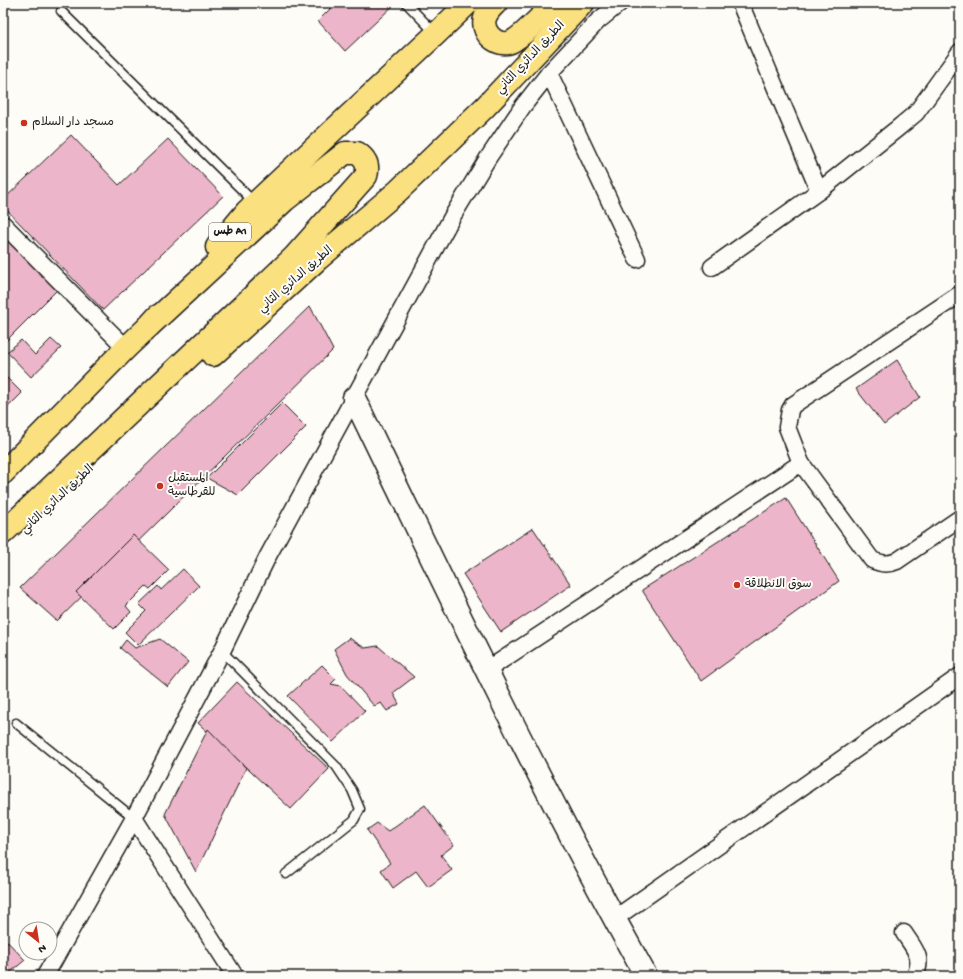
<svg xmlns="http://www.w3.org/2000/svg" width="963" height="979" font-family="'Gochi Hand','Playpen Sans Arabic',sans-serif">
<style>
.building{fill:#edb5c9;stroke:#1c1c1c}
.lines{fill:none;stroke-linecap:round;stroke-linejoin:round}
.lane-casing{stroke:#1c1c1c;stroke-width:11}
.street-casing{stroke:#1c1c1c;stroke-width:19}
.secondary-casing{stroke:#1c1c1c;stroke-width:25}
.highway-casing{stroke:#1c1c1c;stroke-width:25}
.lane{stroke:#fdfcf7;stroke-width:8}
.street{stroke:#fdfcf7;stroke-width:16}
.secondary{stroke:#fdfcf7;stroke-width:22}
.highway{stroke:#fbe080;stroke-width:22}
.poi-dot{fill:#c8321e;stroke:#fdfcf7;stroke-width:1.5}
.labels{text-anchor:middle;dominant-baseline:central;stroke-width:4;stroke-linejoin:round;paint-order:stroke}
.shield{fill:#fdfcf7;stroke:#605f5e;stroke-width:1}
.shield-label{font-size:11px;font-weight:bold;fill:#1c1c1c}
.street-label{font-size:12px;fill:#1c1c1c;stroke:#fdfcf7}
.poi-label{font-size:12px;fill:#1c1c1c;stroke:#fdfcf7;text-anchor:start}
</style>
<rect width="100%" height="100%" fill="#fdfcf7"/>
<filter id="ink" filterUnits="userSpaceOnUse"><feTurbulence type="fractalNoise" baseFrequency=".025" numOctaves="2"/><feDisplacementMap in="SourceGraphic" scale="8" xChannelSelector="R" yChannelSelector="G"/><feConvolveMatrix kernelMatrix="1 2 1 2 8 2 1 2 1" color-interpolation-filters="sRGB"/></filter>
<g filter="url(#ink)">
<g class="building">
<path d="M336,3H396L345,51L318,21Z"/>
<path d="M71,135L119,185L168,139L223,196L103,310L3,206V200Z"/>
<path d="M3,234L58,289L3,344Z"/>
<path d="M310,306L333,350L57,621L20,588Z"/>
<path d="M51,339L61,348L31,377L7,352L21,340L35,355Z"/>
<path d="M897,360L920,397L884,425L856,389Z"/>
<path d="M3,374L22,393L3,412Z"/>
<path d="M282,403L306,427L238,495L207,478Z"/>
<path d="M786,498L839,581L701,681L642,590Z"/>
<path d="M533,528L571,585L501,632L463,574Z"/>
<path d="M133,535L169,570L150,589L146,586L126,606L131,612L114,629L76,592Z"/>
<path d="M183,569L199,586L138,645L125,632L146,611L139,604L158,586L161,590Z"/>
<path d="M349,638L365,648L378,646L414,677L393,693L399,704L387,711L381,703L374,706L347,674L334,649Z"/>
<path d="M160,639L188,662L168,687L120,648L126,640L135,648Z"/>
<path d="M322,665L336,679L331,684L341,686L365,711L333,742L288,696Z"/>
<path d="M237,682L329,769L291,809L198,723Z"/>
<path d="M208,729L246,768L196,872L165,814Z"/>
<path d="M425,805L454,845L441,855L452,870L428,887L416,871L393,888L381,870L390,863L367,830L377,823L388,831Z"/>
<path d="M3,937L25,960L6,976H3Z"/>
</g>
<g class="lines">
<defs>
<g id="lane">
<path d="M406,3L436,34"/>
<path d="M61,11L255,203"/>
<path d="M222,651L336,766L352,790L360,809L354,820L286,874"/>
<path d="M16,723L134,818"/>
</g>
<g id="street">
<path d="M740,3L819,191"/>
<path d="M549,73L637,259"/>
<path d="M3,224L126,348"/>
<path d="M712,267L819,191L898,128L916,113L960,52"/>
<path d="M960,294L793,405L790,410L787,427L801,463L872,560C882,564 888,565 897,561L960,518"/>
<path d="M487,670L801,463"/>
<path d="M134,818L235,976"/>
<path d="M614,919L960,676"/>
<path d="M904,933C914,949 924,957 915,976"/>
<path d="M45,976L134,818L222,651L268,556L452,217L488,158L523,106L549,73L598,21L620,3"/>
</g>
<path id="secondary" d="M354,398C448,592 541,788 646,976"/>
<g id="highway">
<path d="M496,3C492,7 487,11 485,18C481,31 494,45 508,43C519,41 545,12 555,3"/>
<path d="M217,247L247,211L436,34L468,3"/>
<path d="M213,355L318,259L398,191L485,107L583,3"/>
<path d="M3,473L126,348L148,327L158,316"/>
<path d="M3,533L294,257L366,176C369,166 366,159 357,153H345L340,157L285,200L148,327"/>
</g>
</defs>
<use href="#lane" class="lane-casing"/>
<use href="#street" class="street-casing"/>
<use href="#secondary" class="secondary-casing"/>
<use href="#highway" class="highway-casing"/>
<use href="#lane" class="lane"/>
<use href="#street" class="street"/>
<use href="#secondary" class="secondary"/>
<use href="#highway" class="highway"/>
</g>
</g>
<g class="poi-dot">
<circle cx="24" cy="123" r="4"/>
<circle cx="160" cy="486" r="4"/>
<circle cx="737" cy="585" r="4"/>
</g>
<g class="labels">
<rect class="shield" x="209" y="223" width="42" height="18" rx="3"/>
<g class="shield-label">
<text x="230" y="232">طس A1</text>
</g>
<g class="street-label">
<text transform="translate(531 58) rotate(-47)">الطريق الدائري الثاني</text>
<text transform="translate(296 280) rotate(-41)">الطريق الدائري الثاني</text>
<text transform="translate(58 500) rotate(-43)">الطريق الدائري الثاني</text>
</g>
<g class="poi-label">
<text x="32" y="123">مسجد دار السلام</text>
<text x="168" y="479">المستقبل<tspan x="168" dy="14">للقرطاسية</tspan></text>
<text x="745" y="585">سوق الانطلاقة</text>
</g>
</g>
<rect width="963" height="979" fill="none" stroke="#fdfcf7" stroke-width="16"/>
<rect x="8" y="8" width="947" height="963" fill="none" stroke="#1c1c1c" stroke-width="1.5" filter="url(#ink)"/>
<g transform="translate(38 941) rotate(150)"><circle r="19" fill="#fdfcf7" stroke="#a3a29f"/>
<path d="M0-3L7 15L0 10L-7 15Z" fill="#c8321e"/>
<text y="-6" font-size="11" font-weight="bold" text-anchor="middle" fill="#1c1c1c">N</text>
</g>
</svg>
